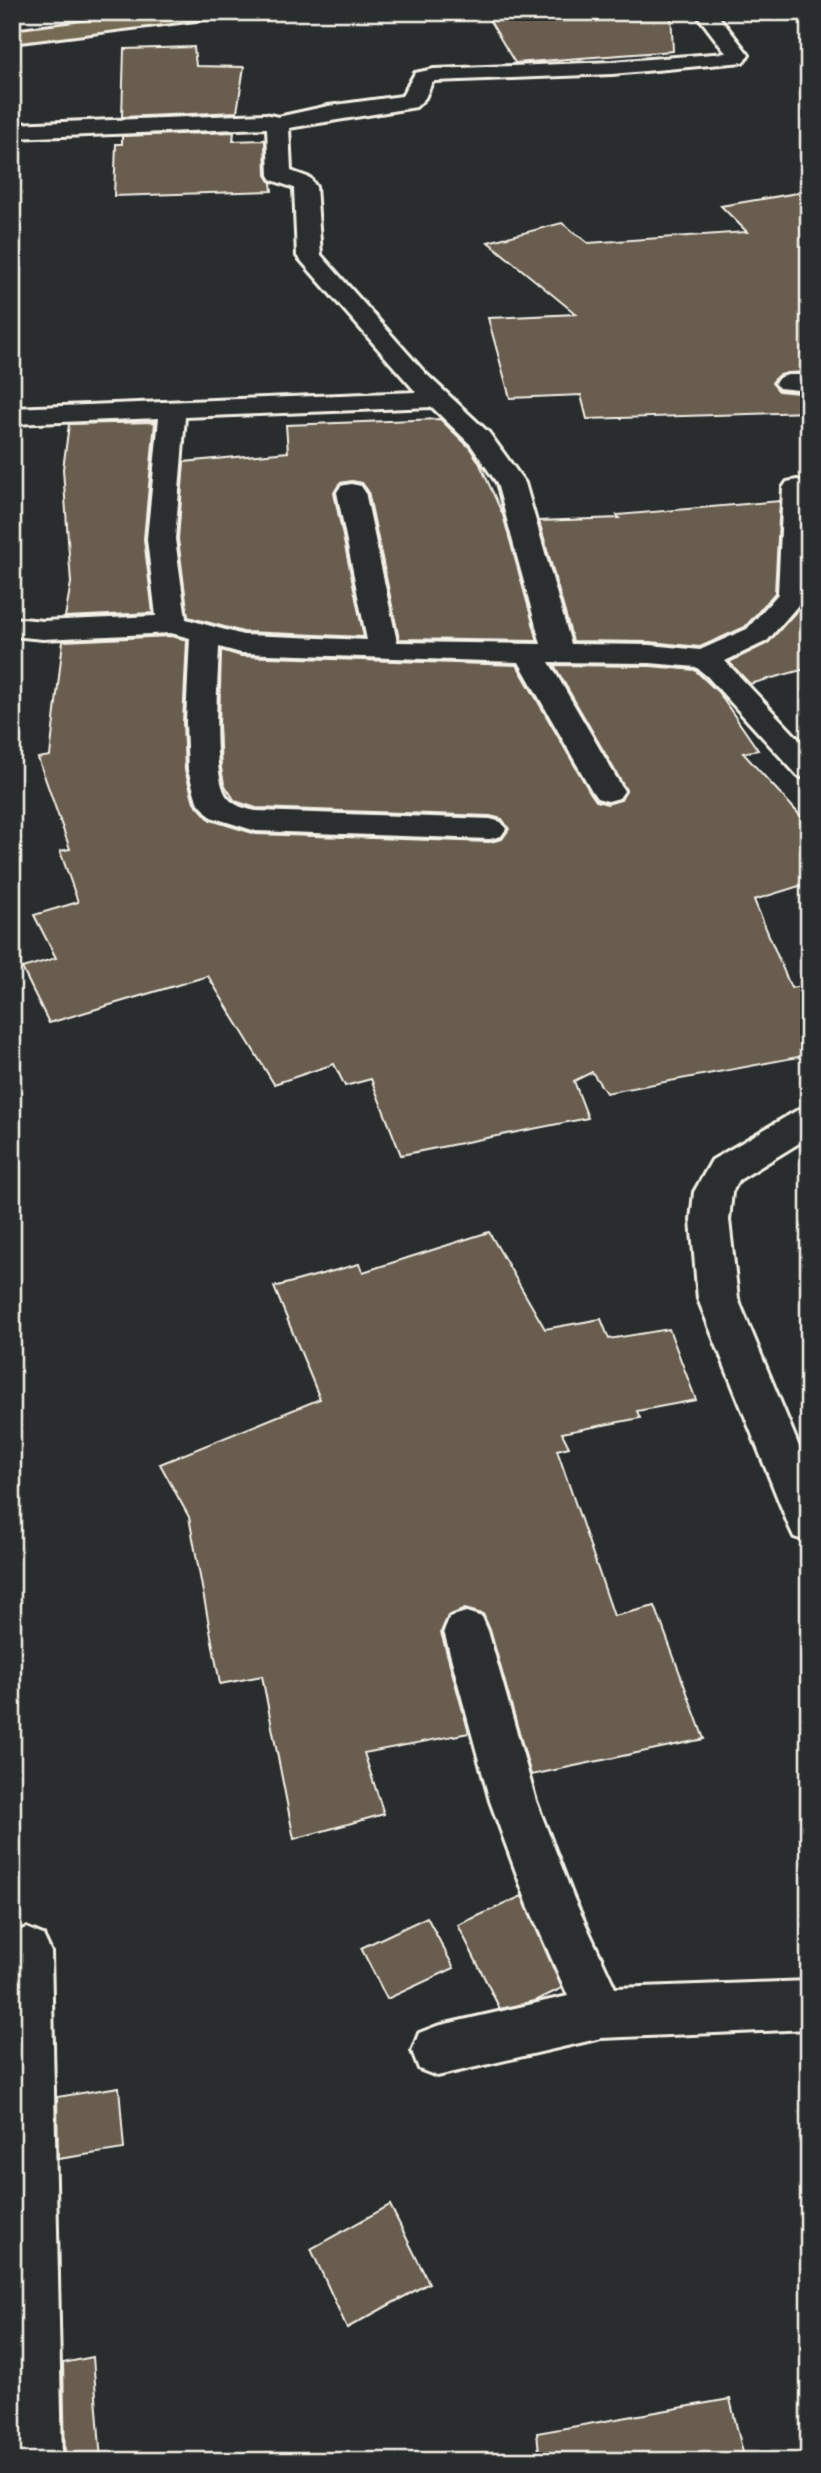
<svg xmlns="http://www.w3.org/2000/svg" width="821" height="2473" font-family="Mynerve,sans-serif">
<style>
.building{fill:#685d4f;stroke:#f4f1e8;stroke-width:2}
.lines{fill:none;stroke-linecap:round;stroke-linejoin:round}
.minor-casing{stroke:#f4f1e8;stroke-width:6}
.major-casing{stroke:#f4f1e8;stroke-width:6}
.minor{fill:#2a2d2e;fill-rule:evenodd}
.major{fill:#746b52;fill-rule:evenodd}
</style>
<rect width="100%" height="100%" fill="#2a2d2e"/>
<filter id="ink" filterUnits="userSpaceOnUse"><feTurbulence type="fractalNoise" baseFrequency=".0143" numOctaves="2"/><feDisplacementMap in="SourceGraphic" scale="14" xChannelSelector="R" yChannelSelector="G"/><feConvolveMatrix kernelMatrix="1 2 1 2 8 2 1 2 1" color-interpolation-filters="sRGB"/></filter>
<g filter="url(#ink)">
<g class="building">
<path d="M491,12H671L673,51L515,63L487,16H493Z"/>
<path d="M194,47L196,66L244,67L237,112L122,117L124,49Z"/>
<path d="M234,132L233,141L265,140L266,175L271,183L272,191L114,196L116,144H122V136Z"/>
<path d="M809,191V372L787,373L777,376L772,383L779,391L809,394V412L587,419L581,395L510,398L488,318L576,314L488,242L562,223L588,243L747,232L721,206Z"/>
<path d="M440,419L469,447L479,462L503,515L538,641L399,639L368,491L362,483L352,481L340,483L334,493L364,637L243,632L188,617L178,539L184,462L288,452L286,425Z"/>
<path d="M155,422L144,539L153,613L65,617L71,583L63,469L69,424Z"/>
<path d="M780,501L775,593L745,627L700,647L650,642L573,641L539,521L619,518L617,515Z"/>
<path d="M809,604V668L750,684L729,662L768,643L801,606Z"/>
<path d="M171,636L187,640L183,722L185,770L194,802L210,820L256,834L490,842L502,839L509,829L502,819L490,816L256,808L235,801L224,784L221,768L219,725L221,650L241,656L517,665L590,792L596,801L607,804L621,800L626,790L554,665L650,666L695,670L718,692L758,750L743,753L809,825V883L754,900L791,988L809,985V1055L606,1093L592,1072L574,1081L588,1118L401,1155L371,1079L345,1086L334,1064L274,1084L208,976L49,1023L22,968L56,958L34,915L78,902L60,851L70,849L38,758L50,756L63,641Z"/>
<path d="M489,1232L545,1329L601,1319L609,1339L669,1329L696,1400L637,1411L640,1418L562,1433L569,1447L557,1450L614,1616L655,1606L704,1739L531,1775L490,1630L483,1614L465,1609L448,1616L441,1632L469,1733L364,1753L384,1814L294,1839L262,1676L220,1684L189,1517L160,1464L320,1399L274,1287L359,1264L363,1272Z"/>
<path d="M522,1896L562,1988L535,2001L500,2009L458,1925Z"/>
<path d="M427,1917L454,1968L387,1999L361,1948Z"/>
<path d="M119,2087L124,2149L58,2159L57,2097Z"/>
<path d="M390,2205L429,2283L347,2328L311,2249Z"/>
<path d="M93,2357L101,2461H65L63,2363Z"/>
<path d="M730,2399L745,2461H540L537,2433Z"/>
</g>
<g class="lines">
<defs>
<g id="minor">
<path d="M700,12H726L720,18L749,55L743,62L612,74L435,81L432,82L425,98L416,107L289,128L291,171L310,178L316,187L321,255L425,373L489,433L525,483L571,644L650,645L700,650L747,629L778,594L783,488L787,482L797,480L807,482L809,538L806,596L767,641L725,661L809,750V779L798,776L707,676L696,667L650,663L549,662L624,791L619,798L608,801L597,798L592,791L519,662L241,653L219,647C218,678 210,774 227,797C234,806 246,809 256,811L490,819L501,822L506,829L501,836L490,839L256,831L211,817L197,801L188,770L186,722L190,638L171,633L43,639L12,636V618L43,621L156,616L147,539L159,418L12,424V408L416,392L297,256L294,188L272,180L269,175L267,128L12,138V124L265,114L278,117L328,106L402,96L415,73L434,69L612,62L726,53L698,16ZM432,407L471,445L497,483L541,644L397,642L365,492L361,486L351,484L341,486L337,492L367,640L243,635L186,619L175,539L185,417Z"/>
<path d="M788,375H809V391L779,388L775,383L779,378Z"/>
<path d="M809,1107V1137L739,1180L732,1192L729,1220L738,1299L809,1471V1542L794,1537L788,1524L698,1299L691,1220L694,1192L712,1160L796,1111Z"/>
<path d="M466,1612L482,1617L488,1631L536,1801L574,1899L615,1988L809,1981V2029L601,2038L437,2076L419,2069L412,2051L419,2033L437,2026L568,1996L528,1905L490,1801L444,1631L450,1617Z"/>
<path d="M26,1928L43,1935L51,1952L62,2461H12V1934Z"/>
</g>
<path id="major" d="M161,12H222L212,18L12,43V31Z"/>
</defs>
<use href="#minor" class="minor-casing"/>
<use href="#major" class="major-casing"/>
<use href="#minor" class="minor"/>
<use href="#major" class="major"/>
</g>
</g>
<rect width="821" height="2473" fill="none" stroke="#2a2d2e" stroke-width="42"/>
<rect x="21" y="21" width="779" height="2431" fill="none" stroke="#f4f1e8" stroke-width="2.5" filter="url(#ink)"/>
</svg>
